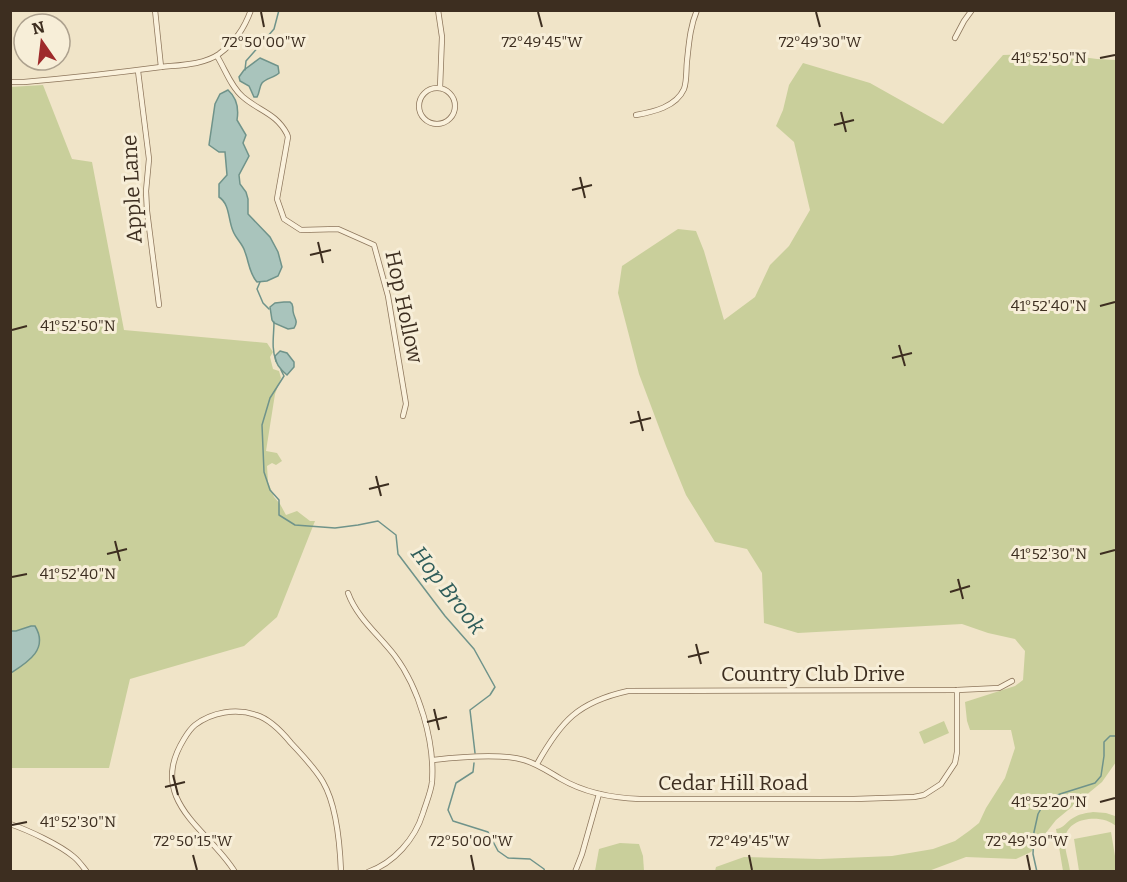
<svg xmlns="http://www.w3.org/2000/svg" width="1127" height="882" font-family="Bitter,serif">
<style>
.green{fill:#c9cf9b}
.water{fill:#a9c4bc;stroke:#6f938a;stroke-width:1.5}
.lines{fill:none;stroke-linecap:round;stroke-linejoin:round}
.stream{stroke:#6f938a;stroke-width:1.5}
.street-casing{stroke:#8d765c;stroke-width:6}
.street{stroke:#faf1dc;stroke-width:4.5}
.ticks{fill:none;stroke:#3d2e20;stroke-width:2}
.labels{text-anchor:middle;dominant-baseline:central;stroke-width:6;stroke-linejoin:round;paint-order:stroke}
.street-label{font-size:21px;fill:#3d2e20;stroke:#f7eed8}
.water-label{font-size:22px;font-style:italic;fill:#2f5d5a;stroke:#f7eed8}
.ticks-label{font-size:15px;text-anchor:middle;fill:#3d2e20;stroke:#f7eed8;stroke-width:6;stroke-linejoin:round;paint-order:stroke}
</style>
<rect width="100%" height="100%" fill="#f0e4c8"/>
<g class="green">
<path d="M1052,53L1097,59L1116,60V762L1102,782L1056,820L1031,852L1016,859L966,857L926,872L715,871L716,867L744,857L820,859L892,856L933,849L955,841L969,831L979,823L986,808L1005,778L1015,748L1011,730H970L967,721L965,702L1015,686L1023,680L1025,651L1015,639L988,633L962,624L798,633L764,623L762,573L747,549L715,542L686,495L666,446L639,374L618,293L622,266L678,229L696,231L704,251L724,320L755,297L770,265L789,246L810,210L794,142L776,126L783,110L789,85L803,63L870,83L943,124L1003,55Z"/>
<path d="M43,85L72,159L92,162L124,330L267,343L273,352L270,357L273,369L279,371L281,378L275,394L266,451L277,453L282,461L276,465L272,463L267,466L268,482L274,497L280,504L286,515L297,511L310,521H315L277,617L244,646L130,679L109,768H11L10,87Z"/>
<path d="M944,721L949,733L924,744L919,732Z"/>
<path d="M1093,812L1106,813L1115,816L1116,826C1103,814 1068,816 1065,838C1064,849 1069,861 1070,871H1063L1056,829C1064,828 1066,822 1073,818C1079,814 1086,813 1093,812Z"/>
<path d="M1111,832L1116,862V871H1079L1074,839Z"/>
<path d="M620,843L639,844L643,856L644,871H595L599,849Z"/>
</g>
<g class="water">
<path d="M260,58L278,66L279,73C274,78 266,78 262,83C259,87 260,92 257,97H254L249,86L240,81L239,77L244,70Z"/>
<path d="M228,90C237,98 239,108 237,120L246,135L243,143L249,156L239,175L240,184L246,192L248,199V214L270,237L278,252L282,267L278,276L267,281L257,282C249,273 249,262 245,252C243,244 236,239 233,231C228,220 230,204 219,197V184L227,175L225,152H219L209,145L215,104L220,94Z"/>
<path d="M284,302H290L292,304C293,306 293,309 293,311C294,319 299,320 294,328L288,329L274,323L272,320L270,307L275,303Z"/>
<path d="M280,351L287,353L294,362V367L287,375C281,370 275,364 275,356Z"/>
<path d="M31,626H35C49,649 28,662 11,673V631H16Z"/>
</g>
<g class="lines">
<g class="stream">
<path d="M245,70L246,61L274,29L279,10"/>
<path d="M260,282L257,289L263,303L269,309"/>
<path d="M274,322C274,335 271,348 276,361"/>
<path d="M281,370L284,376L270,398L262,425L264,472L270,490L279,500V515L295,525L335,528L358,525L378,521L396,535L398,554L445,616L474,649L495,687L490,695L470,710L475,753"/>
<path d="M474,763L473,772L456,783L448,810L453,821L488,832L498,851L508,858L530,859L544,869L545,872"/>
<path d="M1037,872L1033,854L1034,832L1038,814L1046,800L1060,794L1095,783L1101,776L1104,756V742L1110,736H1116"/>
</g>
<defs>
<g id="street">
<path d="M155,10L161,67"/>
<path d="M438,10L442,37L440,88"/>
<path d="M955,38L964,21L972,10"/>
<path d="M217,56C225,69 231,87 243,97C259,111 276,113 287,134L288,137L277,199L284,219L301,230L338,229L374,245L388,296L406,404L403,416"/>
<path d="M138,71L149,159L146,191L147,211L159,305"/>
<path d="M10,82H24C70,78 116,73 161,67C180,65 203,65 219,54C235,42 244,29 251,10"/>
<circle cx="437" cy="106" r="18"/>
<path d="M636,115C653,112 676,107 684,89C687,81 686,70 687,61C689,43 690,27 697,10"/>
<path d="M348,593C357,618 379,635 395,656C419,688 435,742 432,782C431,792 426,803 423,813C415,839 394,863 368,872"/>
<path d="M433,760C459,757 500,753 524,760C538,764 549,772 561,779C585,793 613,798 640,799H854L914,797L924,795L941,784L955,763L957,752V690"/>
<path d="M537,764C561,721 578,702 628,691L957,690L999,688L1012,681"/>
<path d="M10,824C28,830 60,845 74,857C79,861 83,867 87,872"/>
<path d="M235,872C218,844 188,825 176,796C168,775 173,757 184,739C187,734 190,729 195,725C212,712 236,708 256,715C270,719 282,732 291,743C302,755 315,768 323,782C337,806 340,845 341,872"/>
<path d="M575,872L582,854L599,794"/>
</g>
</defs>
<use href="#street" class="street-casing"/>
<use href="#street" class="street"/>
</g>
<path class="ticks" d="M261,12L264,27M538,12L542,27M816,12L820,27M1100,58L1115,55M841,112L846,132M834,125L854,120M580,177L585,198M572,190L592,185M318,242L323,263M310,255L331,250M1100,306L1115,302M12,330L27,326M899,345L905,366M892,358L912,353M638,411L643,431M630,423L651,418M376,476L381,496M369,489L389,484M115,541L120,561M107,554L127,549M1100,554L1115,550M12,577L27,574M958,579L963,599M950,592L970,586M696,644L701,664M688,657L709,652M434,709L439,730M427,722L447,717M173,775L178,795M165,787L185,782M1100,802L1115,798M12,825L27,822M193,855L197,870M471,855L474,870M749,855L752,870M1027,855L1030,870"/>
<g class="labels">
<g class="street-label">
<text transform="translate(132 189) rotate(-93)">Apple Lane</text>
<text transform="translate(404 307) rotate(78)">Hop Hollow</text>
<text x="813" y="674">Country Club Drive</text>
<text x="733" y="783">Cedar Hill Road</text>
</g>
<g class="water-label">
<text transform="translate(448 590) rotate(52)">Hop Brook</text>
</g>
</g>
<g class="ticks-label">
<text x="264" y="47">72°50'00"W</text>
<text x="542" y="47">72°49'45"W</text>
<text x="820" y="47">72°49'30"W</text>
<text x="1049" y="63">41°52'50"N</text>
<text x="1049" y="311">41°52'40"N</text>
<text x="78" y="331">41°52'50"N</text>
<text x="1049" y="559">41°52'30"N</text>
<text x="78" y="579">41°52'40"N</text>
<text x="1049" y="807">41°52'20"N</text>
<text x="78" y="827">41°52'30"N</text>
<text x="193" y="846">72°50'15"W</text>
<text x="471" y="846">72°50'00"W</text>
<text x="749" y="846">72°49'45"W</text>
<text x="1027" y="846">72°49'30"W</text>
</g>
<rect width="1127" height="882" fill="none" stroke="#3d2e20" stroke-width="24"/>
<g transform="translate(42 42) rotate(346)"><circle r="28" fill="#f7eed8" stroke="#ada18e" stroke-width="1.5"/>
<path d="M0-4.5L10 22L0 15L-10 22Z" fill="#9e2a2b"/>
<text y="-9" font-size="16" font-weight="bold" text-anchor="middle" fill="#3d2e20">N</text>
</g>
</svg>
